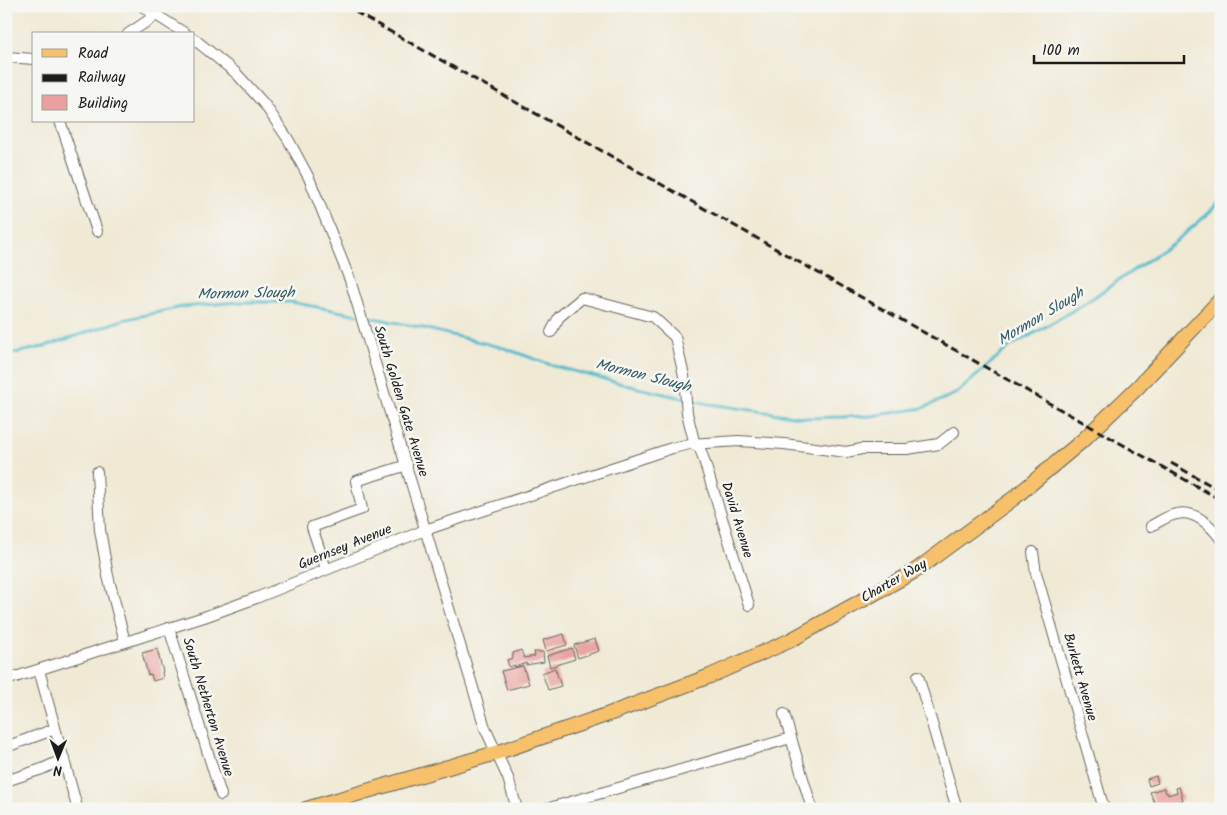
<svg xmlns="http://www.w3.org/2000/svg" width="1227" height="815" font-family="Kalam,sans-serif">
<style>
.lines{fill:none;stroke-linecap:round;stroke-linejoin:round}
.stream{stroke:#50bacc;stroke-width:3}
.building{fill:#e9a09e}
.minor-casing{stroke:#66645d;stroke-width:12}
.major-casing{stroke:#66645d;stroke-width:16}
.minor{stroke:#fff;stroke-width:10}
.major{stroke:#f6c16b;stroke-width:14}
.rail{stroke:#1c1c1c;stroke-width:3;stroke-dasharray:8 4;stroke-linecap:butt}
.labels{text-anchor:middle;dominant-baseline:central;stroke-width:5;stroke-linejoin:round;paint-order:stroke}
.street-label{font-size:14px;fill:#1c1c1c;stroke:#f6f6f2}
.water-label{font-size:15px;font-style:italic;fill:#315b62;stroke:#f6f6f2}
</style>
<rect width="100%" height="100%" fill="#f6f6f2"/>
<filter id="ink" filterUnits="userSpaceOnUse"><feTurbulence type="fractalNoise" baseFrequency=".02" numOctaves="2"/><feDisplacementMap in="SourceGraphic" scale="10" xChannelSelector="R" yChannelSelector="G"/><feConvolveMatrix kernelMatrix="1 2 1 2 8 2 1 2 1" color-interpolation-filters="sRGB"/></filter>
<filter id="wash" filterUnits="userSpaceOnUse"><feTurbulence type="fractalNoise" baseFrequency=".0096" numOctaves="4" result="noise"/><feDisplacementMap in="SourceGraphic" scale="20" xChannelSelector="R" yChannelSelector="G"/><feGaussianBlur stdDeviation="1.12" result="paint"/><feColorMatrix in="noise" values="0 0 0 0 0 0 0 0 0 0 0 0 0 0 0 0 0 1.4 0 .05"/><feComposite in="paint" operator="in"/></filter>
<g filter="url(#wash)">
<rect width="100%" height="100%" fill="#f0ead5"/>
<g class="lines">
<g class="stream">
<path d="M364,316L423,328L504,348L554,366L638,388L709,404L807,418L871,416L923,408L957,393L1009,347L1038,331L1084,304L1176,241L1209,213L1221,199"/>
<path d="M6,355L43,347L123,320L182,307L240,302H291L358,315"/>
</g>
</g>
<g id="blocks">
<g class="building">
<path d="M564,634L567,645L546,651L543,640Z"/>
<path d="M595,639L599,651L578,658L574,645Z"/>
<path d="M572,648L575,659L550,667L547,656Z"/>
<path d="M157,649L163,672H162L163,678L153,681L151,674L148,675L142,653Z"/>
<path d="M521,650L524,658L535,656L534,652H543L544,662L526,665V663L515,667V665L509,667L507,660L513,658V653Z"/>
<path d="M523,666L529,684L507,690L501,671Z"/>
<path d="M555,668L561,686L548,690L542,673Z"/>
<path d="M1156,776L1158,783L1149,786L1147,779Z"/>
<path d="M1179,787L1183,800L1169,805L1170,809H1154L1153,807L1156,806L1150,792L1164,788L1166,793H1168V795L1177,792L1176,788Z"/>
</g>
</g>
</g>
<g filter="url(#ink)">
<use href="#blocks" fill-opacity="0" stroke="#66645d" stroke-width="1"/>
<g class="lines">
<defs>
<g id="minor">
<path d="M142,6L186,34"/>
<path d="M128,34L155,16"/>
<path d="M194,39L236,73L265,105L288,139L309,178L350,280L485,728L508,778L517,809"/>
<path d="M6,57L34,59"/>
<path d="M60,121L97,231"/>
<path d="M551,332L559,317L582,298L653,317L675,337L684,376L687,413L695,445"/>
<path d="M695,445L699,447L702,454L749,605"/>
<path d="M97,472L100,530L108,576L125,642"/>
<path d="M1151,526C1159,522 1168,515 1177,514C1195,510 1211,526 1221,539"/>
<path d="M1033,552L1036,573L1104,809"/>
<path d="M326,569L312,527L362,509L356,481L407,465"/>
<path d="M169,628L221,795"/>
<path d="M39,670L77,807"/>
<path d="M918,676L957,809"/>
<path d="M6,680L204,617L256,598L425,530L672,448L690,444L739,441L784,444L846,452L862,449H907L939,444L954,432"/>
<path d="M784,714L812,809"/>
<path d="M6,747L55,729"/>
<path d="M6,771L9,780"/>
<path d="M6,781L42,769L64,759"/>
<path d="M546,809L791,738"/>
</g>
<path id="major" d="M306,809L496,753L609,714L710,676L789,641L915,571L1014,498L1082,441L1137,388L1221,299"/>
</defs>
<use href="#minor" class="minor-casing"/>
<use href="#major" class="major-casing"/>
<use href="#minor" class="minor"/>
<use href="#major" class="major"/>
<g class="rail">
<path d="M345,6L1221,500"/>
<path d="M1171,463L1221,491"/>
</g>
</g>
</g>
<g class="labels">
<g class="street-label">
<text transform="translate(401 401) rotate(73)">South Golden Gate Avenue</text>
<text transform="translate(737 520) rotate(73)">David Avenue</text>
<text transform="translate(345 547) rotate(-22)">Guernsey Avenue</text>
<text transform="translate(894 581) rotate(-30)">Charter Way</text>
<text transform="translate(1080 677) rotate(74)">Burkett Avenue</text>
<text transform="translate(208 707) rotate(73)">South Netherton Avenue</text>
</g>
<g class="water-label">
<text transform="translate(246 294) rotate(-1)">Mormon Slough</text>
<text transform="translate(1041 317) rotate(-31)">Mormon Slough</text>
<text transform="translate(643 376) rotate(14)">Mormon Slough</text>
</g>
</g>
<rect width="1227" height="815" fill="none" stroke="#f6f6f2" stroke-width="25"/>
<rect x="32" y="32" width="162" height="90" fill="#f6f6f2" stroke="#9f9f9c"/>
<rect x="42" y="49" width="25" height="8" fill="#f6c16b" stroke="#9f9f9c"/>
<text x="78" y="58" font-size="15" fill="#1c1c1c">Road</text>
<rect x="42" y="74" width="25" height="8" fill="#1c1c1c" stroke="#9f9f9c"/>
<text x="78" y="82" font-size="15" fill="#1c1c1c">Railway</text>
<rect x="42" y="95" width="25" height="15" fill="#e9a09e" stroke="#9f9f9c"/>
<text x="78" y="108" font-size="15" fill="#1c1c1c">Building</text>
<g transform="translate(58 758) rotate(181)" stroke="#f6f6f2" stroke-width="4" paint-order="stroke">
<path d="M0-4L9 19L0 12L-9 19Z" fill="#1c1c1c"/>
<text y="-8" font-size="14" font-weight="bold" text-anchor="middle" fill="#1c1c1c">N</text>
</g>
<path d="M1034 55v8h150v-8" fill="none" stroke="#1c1c1c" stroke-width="2.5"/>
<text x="1042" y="55" font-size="15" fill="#1c1c1c" stroke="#f6f6f2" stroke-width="4" paint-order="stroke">100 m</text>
</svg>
